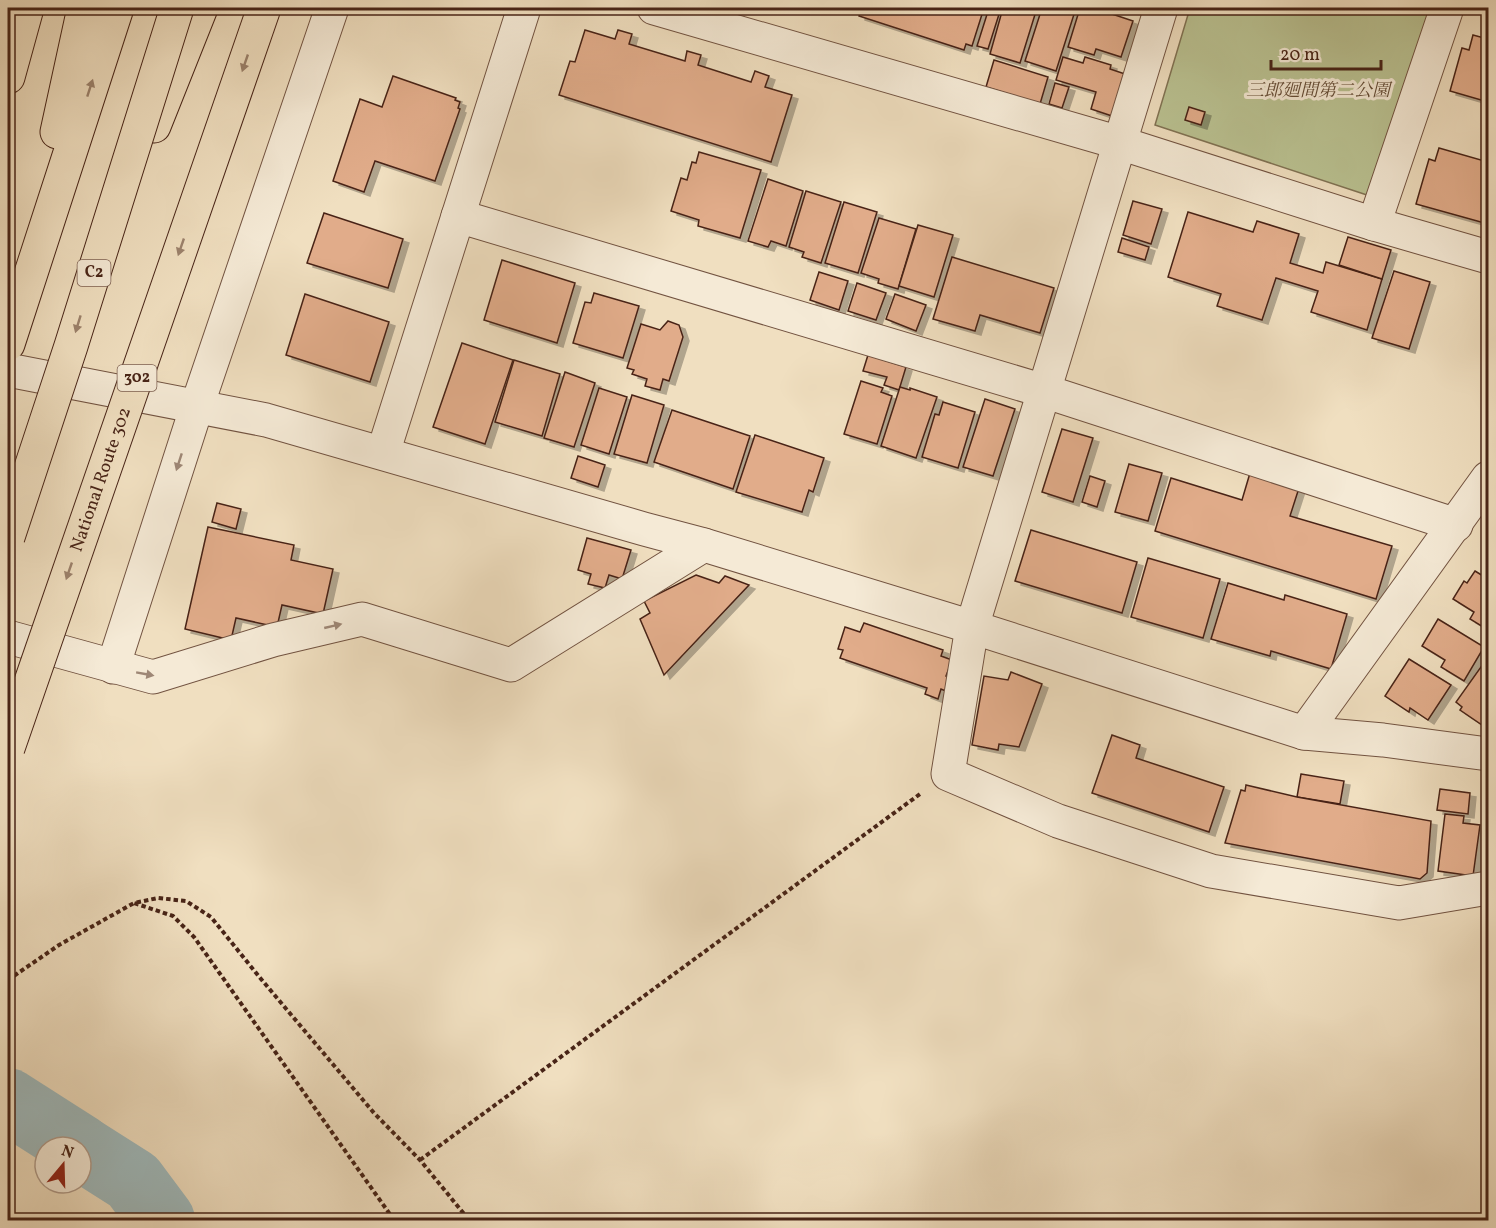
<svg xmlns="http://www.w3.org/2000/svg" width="1496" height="1228" font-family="Vollkorn,'Noto Serif JP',serif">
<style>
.green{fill:#bac292;stroke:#817354;stroke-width:1.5}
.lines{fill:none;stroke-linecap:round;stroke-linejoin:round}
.river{stroke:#9fbabd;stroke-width:66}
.building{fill:#e1ac8a;stroke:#482417;stroke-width:1.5;filter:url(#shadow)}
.street-casing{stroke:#725341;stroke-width:35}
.highway-casing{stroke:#482417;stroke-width:35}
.path{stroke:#482417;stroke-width:4;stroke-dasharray:4.5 3;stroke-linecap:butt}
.street{stroke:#f5ead6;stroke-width:33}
.highway{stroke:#f0dfc0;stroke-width:33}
.highway-bridge-casing{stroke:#482417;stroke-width:35;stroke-linecap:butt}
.highway-bridge{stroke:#f0dfc0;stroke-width:33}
.oneway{fill:#9c826c}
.oneway2{fill:#9e8776}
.labels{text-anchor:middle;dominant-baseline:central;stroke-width:6;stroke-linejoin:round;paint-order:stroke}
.shield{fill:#f5ead6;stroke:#7c5f50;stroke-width:1.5}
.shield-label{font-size:16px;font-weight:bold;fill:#482417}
.park-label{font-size:18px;font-style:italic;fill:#644c36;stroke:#f5ead6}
.street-label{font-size:18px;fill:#482417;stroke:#f5ead6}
</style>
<defs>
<filter id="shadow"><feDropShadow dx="6" dy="4" stdDeviation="0" flood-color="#0004"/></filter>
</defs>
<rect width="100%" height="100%" fill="#f0dfc0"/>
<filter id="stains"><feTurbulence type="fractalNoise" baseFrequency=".00333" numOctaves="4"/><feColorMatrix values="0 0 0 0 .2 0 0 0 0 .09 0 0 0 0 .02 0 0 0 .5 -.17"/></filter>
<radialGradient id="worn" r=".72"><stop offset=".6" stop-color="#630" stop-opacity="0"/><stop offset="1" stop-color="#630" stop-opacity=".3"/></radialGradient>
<path class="green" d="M1190,8H1432L1373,197L1155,125Z"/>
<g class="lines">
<g class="river">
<path d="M8,1101L80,1147"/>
<path d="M81,1148L133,1181L162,1220"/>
</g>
</g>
<g class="building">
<path d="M857,8H984L972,46L966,44L964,50L859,16L860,12L856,11Z"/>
<path d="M989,8H1001L988,49L977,46Z"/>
<path d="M1003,8H1037L1020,63L990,54Z"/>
<path d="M1042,8H1076L1056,71L1025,61Z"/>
<path d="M1080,8L1099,14L1100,10L1133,21L1121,57L1096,49L1094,55L1068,47Z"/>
<path d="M585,30L615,39L618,30L632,34L629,44L685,61L687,51L701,55L698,65L751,82L755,71L769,76L765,87L792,95L771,162L559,95L570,61L575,62Z"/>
<path d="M1473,35L1488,39V102L1450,91L1462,48L1469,50Z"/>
<path d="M1063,57L1083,63L1085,57L1111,65L1110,69L1125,74L1112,116L1091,109L1096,92L1056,80Z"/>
<path d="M994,60L1048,77L1040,104L986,87Z"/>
<path d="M393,76L456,98L455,100L460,102L458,108L460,109L435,181L375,161L364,192L333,181L360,99L382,107Z"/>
<path d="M1055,83L1069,87L1062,108L1049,104Z"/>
<path d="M1189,107L1205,112L1201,125L1185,120Z"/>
<path d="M1439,148L1488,162V224L1416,204L1429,159L1435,161Z"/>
<path d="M699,152L761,170L740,238L698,226L699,220L671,211L681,178L687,180L692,162L696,163Z"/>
<path d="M768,179L803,191L786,246L771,241L768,247L748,241Z"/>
<path d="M806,191L841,202L821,263L802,257L804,252L789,247Z"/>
<path d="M1133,201L1162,209L1151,244L1123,235Z"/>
<path d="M844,202L877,212L858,273L825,263Z"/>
<path d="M1188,212L1253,232L1257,221L1299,234L1290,263L1323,273L1326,262L1382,279L1367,330L1311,312L1318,291L1276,278L1262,320L1217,306L1221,294L1168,277Z"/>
<path d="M324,213L403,239L388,288L307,263Z"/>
<path d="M879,218L916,229L898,289L878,283L879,279L861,273Z"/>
<path d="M918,225L953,235L934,297L899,286Z"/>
<path d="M1348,237L1391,250L1382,279L1339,265Z"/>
<path d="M1122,238L1149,247L1145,260L1118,252Z"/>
<path d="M952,257L1054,288L1040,333L980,315L975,331L933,319Z"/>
<path d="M502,260L575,283L557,343L484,320Z"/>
<path d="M1394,271L1430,282L1409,349L1372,338Z"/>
<path d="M819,272L848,281L839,310L810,300Z"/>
<path d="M857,283L886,293L876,320L848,311Z"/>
<path d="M594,293L639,306L623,358L573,343L585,302L591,303Z"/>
<path d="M305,294L389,322L370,382L286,355Z"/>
<path d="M895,294L926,305L916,331L886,319Z"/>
<path d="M668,321L679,325L683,337L669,381L663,379L660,390L645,386L647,379L632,374L634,370L627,368L641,324L660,330Z"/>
<path d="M462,343L513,360L485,444L433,427Z"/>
<path d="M868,355L906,367L899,390L884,385L887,377L863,371Z"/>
<path d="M514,360L560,374L542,436L495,422Z"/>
<path d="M565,372L595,383L574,447L544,438Z"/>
<path d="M861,381L883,388L881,392L892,396L877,444L844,434Z"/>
<path d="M900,387L910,390V388L937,397L916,458L881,446Z"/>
<path d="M599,388L627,397L609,454L581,445Z"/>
<path d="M632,395L664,405L647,463L614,454Z"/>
<path d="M985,399L1015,409L993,476L963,467Z"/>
<path d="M943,402L975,412L958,468L922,457L935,414L939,415Z"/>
<path d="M672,410L750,436L733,489L654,462Z"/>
<path d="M1062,429L1093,438L1073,502L1042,492Z"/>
<path d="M755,435L824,458L813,492L809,490L802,512L736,492Z"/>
<path d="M578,456L605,465L598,487L571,478Z"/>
<path d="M1129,464L1162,473L1148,521L1115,512Z"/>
<path d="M1250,473L1299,488L1290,516L1392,546L1376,599L1155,531L1171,478L1242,500Z"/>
<path d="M1090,476L1105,481L1097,507L1082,502Z"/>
<path d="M217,503L241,509L236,529L212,522Z"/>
<path d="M208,527L294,545L291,560L333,569L323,614L282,605L277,627L236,618L231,640L185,629Z"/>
<path d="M1031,530L1137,562L1122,613L1015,581Z"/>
<path d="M587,538L631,550L622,579L609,575L605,588L588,584L591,574L578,570Z"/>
<path d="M1148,558L1220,579L1203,638L1131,617Z"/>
<path d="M1475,571L1488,579V630L1470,619L1474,612L1453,599L1464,581L1467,583Z"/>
<path d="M696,575L719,583L725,576L749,585L664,675L640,619L650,613L644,601Z"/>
<path d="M1228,583L1284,600L1285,595L1347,614L1331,669L1271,651L1270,656L1211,639Z"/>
<path d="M1438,619L1484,647L1464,681L1441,667L1445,660L1422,646Z"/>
<path d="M864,623L943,650L941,656L952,660L946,676L952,678L948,692L941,689L938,699L925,694L927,688L840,658L843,650L838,649L845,627L860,632Z"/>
<path d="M1488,657V724L1485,727L1460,710L1462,707L1456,702Z"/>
<path d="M1409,659L1451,685L1428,720L1410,708L1409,712L1385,696Z"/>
<path d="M1011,672L1042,684L1019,747L999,744L998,750L972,745L984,676L1008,680Z"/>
<path d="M1112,735L1140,745L1136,758L1224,787L1209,832L1092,793Z"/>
<path d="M1301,774L1344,781L1340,804L1297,797Z"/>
<path d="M1246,785L1297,797L1431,821L1427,873L1420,879L1225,843L1241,790L1245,791Z"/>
<path d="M1440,789L1470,793L1468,814L1437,810Z"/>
<path d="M1488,809V864L1482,863Z"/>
<path d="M1445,814L1464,816L1463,823L1480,825L1473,876L1438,871Z"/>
</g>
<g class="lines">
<defs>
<g id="street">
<path d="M654,8L1120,143L1374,224L1488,257"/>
<path d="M1161,8L972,627L948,774L1058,821L1211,871L1399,903L1488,888"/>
<path d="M458,216L1044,391L1456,525"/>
<path d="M1374,224L1447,8"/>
<path d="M8,370L266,420L644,529L704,545L972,627L1304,733L1383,740L1488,754"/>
<path d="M383,453L524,8"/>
<path d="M8,637L153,677L273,640L362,619L511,665L704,545"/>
<path d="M113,667L197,406L332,8"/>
<path d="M1304,733L1488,478"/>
</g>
<g id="highway">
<path d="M8,77L27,8"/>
<path d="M154,126L201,8"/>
<path d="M57,132L84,8"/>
<path d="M8,344L117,8"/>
</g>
</defs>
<use href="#street" class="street-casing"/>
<use href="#highway" class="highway-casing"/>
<g class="path">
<path d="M8,980L59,945L134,903"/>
<path d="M420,1160L920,794"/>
<path d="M394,1220L194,937L173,916L134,903L158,898L186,901L211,917L261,979L374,1113L420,1160L469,1220"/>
</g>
<use href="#street" class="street"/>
<use href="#highway" class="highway"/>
<defs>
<g id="highway-bridge">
<path d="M8,537L71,346L177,8"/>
<path id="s1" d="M8,748L264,8"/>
</g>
</defs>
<use href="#highway-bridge" class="highway-bridge-casing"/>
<use href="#highway-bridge" class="highway-bridge"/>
</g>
<defs><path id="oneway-solid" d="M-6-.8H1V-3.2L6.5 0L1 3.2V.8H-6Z" transform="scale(1.5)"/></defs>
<g class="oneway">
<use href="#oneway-solid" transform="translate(245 63) rotate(109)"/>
<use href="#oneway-solid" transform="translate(90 88) rotate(-72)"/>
<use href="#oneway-solid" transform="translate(181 247) rotate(109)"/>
<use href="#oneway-solid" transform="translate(78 324) rotate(107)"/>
<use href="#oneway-solid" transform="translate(69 571) rotate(109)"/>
</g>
<g class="oneway2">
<use href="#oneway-solid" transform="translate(179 462) rotate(108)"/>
<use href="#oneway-solid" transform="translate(333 626) rotate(-13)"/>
<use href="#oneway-solid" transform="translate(145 674) rotate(10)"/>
</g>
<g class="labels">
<g class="shield">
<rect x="77.5" y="260" width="33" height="26" rx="4.5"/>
<rect x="117.5" y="365" width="39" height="26" rx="4.5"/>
</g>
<g class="shield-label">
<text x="94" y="273">C2</text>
<text x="137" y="378">302</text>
</g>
<g class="park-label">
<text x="1318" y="91">三郎廻間第二公園</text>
</g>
<g class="street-label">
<text stroke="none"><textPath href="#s1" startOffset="284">National Route 302</textPath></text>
</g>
</g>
<rect width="1496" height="1228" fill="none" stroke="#f0dfc0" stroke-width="30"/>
<rect x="9" y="9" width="1478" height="1210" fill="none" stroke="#482417" stroke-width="3"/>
<rect x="15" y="15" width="1466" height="1198" fill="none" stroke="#482417" stroke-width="1.5"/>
<g transform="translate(63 1165) rotate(19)"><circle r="28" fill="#f5ead6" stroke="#b09b8a" stroke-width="1.5"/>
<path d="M0-4.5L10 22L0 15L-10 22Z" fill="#8f2418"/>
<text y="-9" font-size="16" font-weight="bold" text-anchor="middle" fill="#482417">N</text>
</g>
<path d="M1271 60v9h110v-9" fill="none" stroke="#482417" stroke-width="3"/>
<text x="1280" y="60" font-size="18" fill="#482417" stroke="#f5ead6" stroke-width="4.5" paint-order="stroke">20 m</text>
<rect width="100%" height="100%" filter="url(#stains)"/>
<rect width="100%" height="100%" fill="url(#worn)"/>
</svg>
